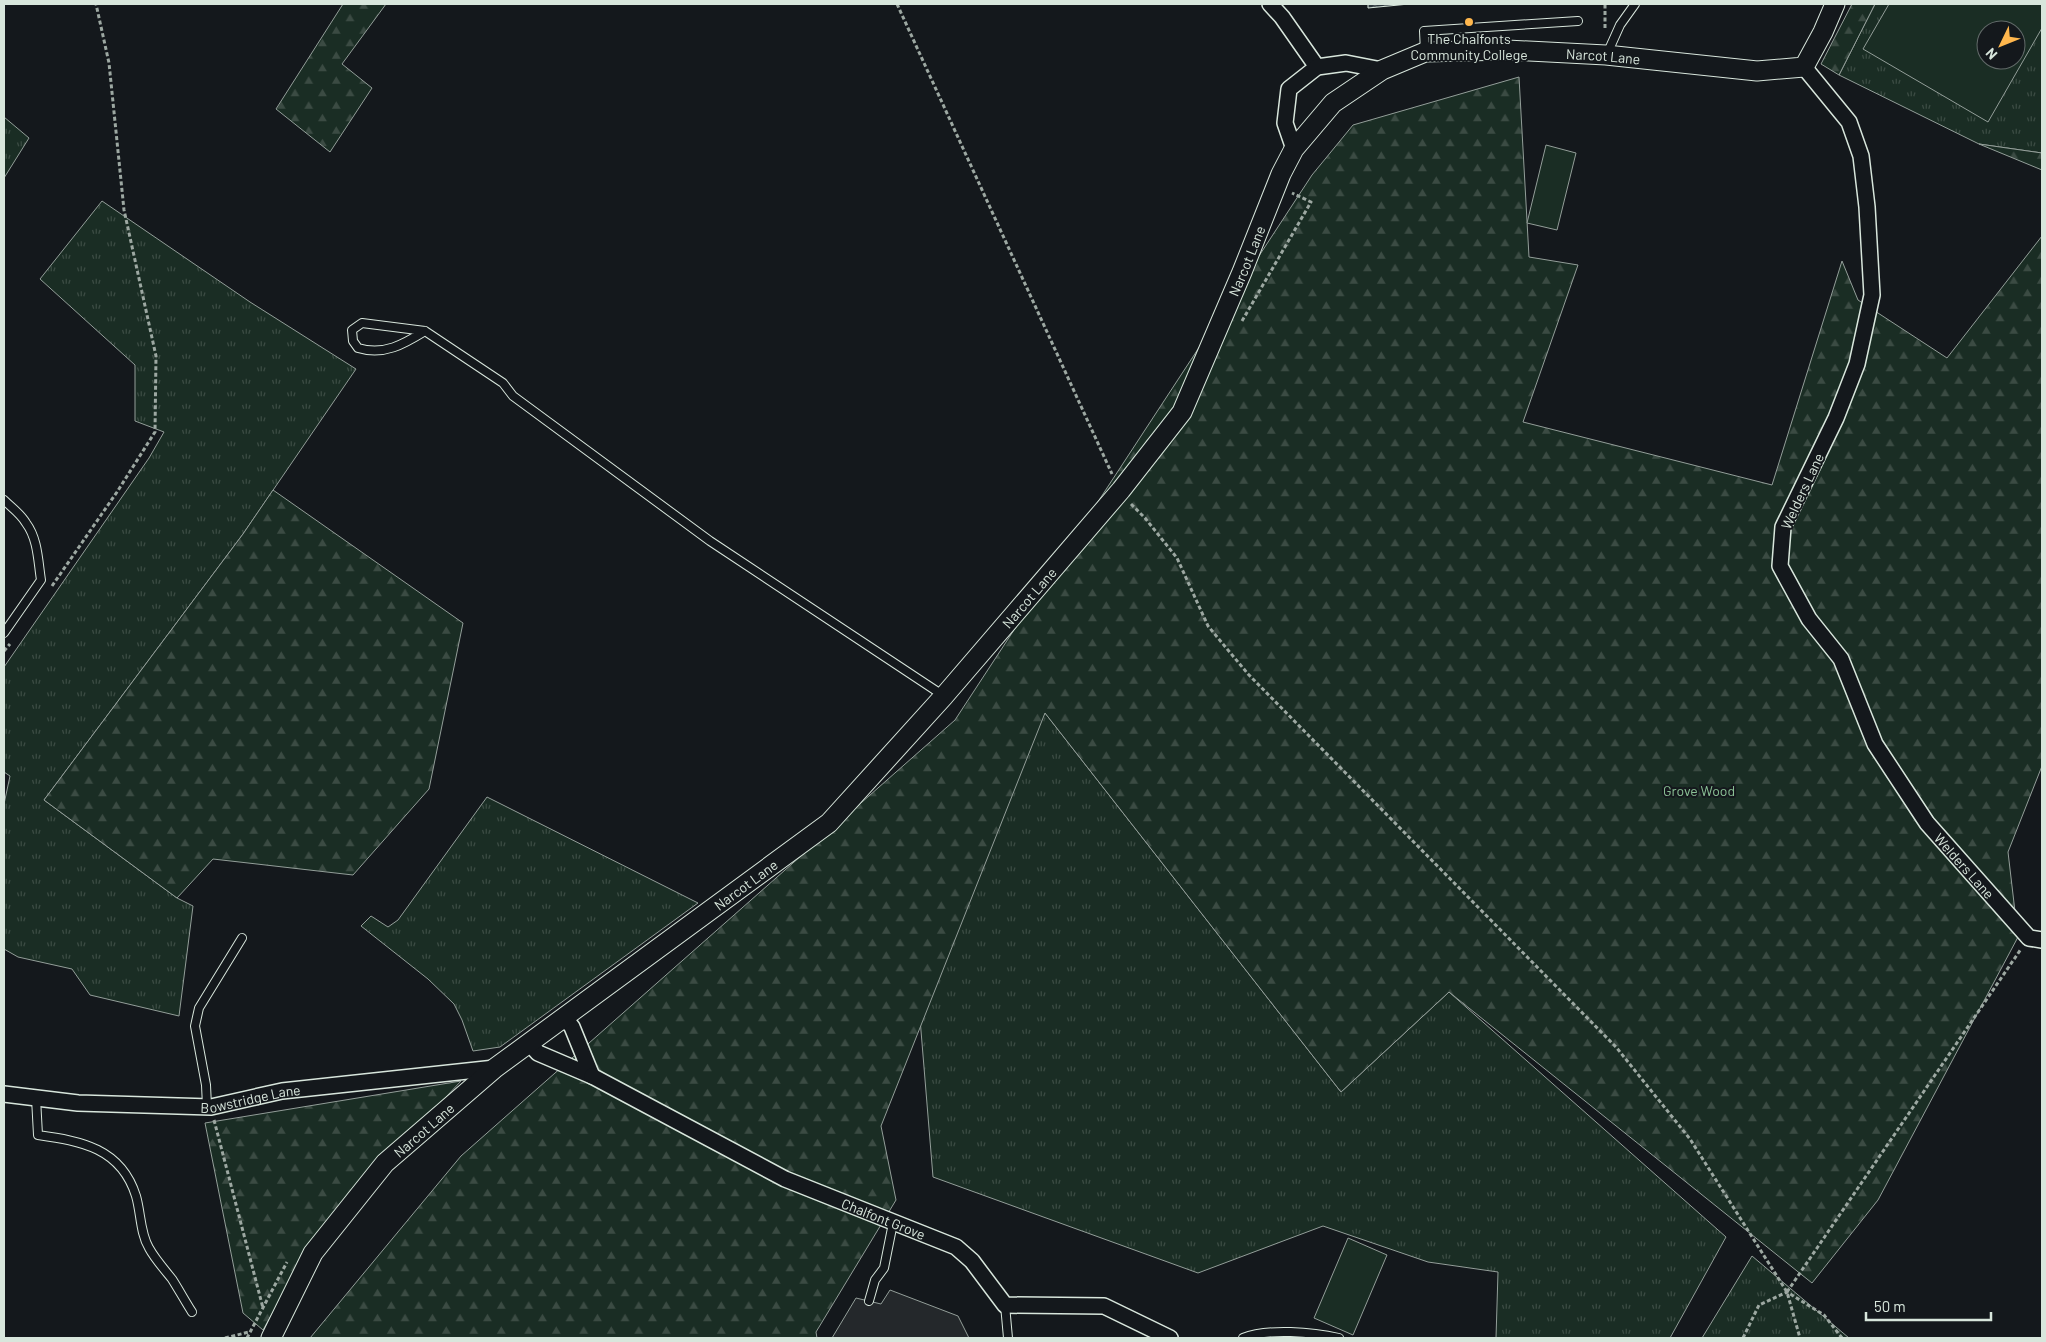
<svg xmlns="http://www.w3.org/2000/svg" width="2046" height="1342" font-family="Barlow,sans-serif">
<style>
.grass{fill:url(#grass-tufts);stroke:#939e99;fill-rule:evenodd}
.forest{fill:url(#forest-firs);stroke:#939e99}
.pitch{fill:#1a2d24;stroke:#939e99;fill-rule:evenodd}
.parking{fill:#24282b;stroke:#939e99}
.building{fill:url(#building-cross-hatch);stroke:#d8e6dc}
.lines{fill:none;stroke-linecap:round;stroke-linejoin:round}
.service-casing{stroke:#d8e6dc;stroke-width:10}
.minor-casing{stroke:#d8e6dc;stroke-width:18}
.tertiary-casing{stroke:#d8e6dc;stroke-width:21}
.path{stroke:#9da8a2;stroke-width:3;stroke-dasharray:4 2.5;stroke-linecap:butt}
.service{stroke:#14181c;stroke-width:8}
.minor{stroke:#14181c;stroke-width:15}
.tertiary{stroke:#14181c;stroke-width:19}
.poi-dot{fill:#ffb74d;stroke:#14181c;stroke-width:2}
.labels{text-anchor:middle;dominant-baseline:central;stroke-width:4;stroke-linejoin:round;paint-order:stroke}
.poi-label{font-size:14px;fill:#d8e6dc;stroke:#14181c}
.street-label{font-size:14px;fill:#d8e6dc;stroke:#14181c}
.park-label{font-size:14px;fill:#8ac095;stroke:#14181c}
</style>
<defs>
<pattern id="grass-tufts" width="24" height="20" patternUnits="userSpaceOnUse" patternTransform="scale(1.25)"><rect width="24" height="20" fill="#1a2d24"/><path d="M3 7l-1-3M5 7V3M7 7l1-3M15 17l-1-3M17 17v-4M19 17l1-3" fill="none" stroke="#3b4b43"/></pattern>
<pattern id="forest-firs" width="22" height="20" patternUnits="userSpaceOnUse" patternTransform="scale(1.25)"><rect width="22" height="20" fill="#1a2d24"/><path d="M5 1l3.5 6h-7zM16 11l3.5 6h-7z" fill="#3b4b43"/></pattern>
<pattern id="building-cross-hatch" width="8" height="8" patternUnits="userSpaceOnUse" patternTransform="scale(1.25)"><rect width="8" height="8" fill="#2c363c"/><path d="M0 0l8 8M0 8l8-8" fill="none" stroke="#4a5358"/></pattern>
</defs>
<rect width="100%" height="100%" fill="#14181c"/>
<g class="grass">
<path d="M1875,4H2042V153L1979,144L1839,75ZM1986,30H2016V60H1986Z"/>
<path d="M4,117L29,138L4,178Z"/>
<path d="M102,201L250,302L356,369L243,534L44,800L177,898L193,906L179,1016L90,995L72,969L18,957L4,949V804L10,776L4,772V667L149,458L164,432L135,421V365L40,279Z"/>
<path d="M1045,713L1341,1092L1449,992L1726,1237L1670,1338H1496L1498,1272L1428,1262L1323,1226L1198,1273L933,1177L912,921Z"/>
<path d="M487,797L698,903L500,1047L473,1051L462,1020L454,1004L428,979L361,926L371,916L388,927L398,920Z"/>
<path d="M1752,1256L1849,1338H1702Z"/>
</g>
<g class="forest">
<path d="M343,4H386L342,64L372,88L330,152L276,109Z"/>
<path d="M1852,4H1875L1839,75L1821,64Z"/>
<path d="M1519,77L1529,257L1578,265L1523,422L1772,485L1842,261L1858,300L1947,358L2042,236V766L2008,852L2018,937L1878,1200L1812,1283L1449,992L1341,1092L1045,713L881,1126L896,1200L816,1332L817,1338H310L461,1156L955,720L1312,175L1353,125Z"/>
<path d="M1979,144L2042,153V170Z"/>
<path d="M273,490L463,623L429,789L353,875L213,859L177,898L44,800L243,534Z"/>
<path d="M461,1081L316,1236L263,1330L243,1313L205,1123Z"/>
</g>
<g class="pitch">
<path d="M1889,4H2042V28L1988,122L1863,49ZM1986,30H2016V60H1986Z"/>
<path d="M1546,145L1576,153L1557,230L1527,223Z"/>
<path d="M1348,1238L1387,1255L1353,1335L1314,1318Z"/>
</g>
<path class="parking" d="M890,1290L958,1316L969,1338H832L856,1298L881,1304Z"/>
<path class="building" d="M1368,4H1409L1368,8Z"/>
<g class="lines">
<defs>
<g id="service">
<path d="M1425,52L1424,31L1578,21"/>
<path d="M1607,54L1620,25L1635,4"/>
<path d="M425,331C404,344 384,356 358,348L353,341L352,330L362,323L425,331L503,383L513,396L710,541L944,696"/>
<path d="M4,500C11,507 21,514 26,523C38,539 38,561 41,580L4,633"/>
<path d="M36,1098L38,1135C81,1141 121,1148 136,1196C141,1213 140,1233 149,1248C155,1259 164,1269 172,1279C179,1290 185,1301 192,1312"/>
<path d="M207,1106L206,1085L195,1026L199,1008L242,938"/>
<path d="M869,1301L875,1280L884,1268L893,1223"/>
<path d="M1005,1305L1008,1338"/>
<path d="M1243,1338C1268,1328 1313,1332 1339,1338"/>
</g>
<g id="minor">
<path d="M1270,4L1282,17L1317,67"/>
<path id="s1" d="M1804,67L1849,122L1861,156L1867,207L1872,295L1857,364L1836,418L1783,527L1780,566L1809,619L1841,659L1875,744L1927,823L2029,938L2042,940"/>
<path d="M1294,149L1285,123L1289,89L1317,67L1346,63L1382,70"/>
<path d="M530,1044L538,1053L592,1076L572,1027L565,1018"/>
<path id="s2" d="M592,1076L785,1179L956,1247L972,1261L1005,1305L1104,1306L1170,1338"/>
<path id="s3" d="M4,1094L78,1103L211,1107L282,1091L495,1068"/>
</g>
<g id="tertiary">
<path id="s4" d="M271,1338L313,1253L385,1163L495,1068L829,823L944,696L1121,490L1182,412L1242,272L1281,174L1294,149L1333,103L1382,70L1425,52L1507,50L1606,55L1757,71L1804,67L1823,32L1835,4"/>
</g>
</defs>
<use href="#service" class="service-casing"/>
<use href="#minor" class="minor-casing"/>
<use href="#tertiary" class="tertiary-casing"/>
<g class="path">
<path d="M897,4L1112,474"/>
<path d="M1605,28V4"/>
<path d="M1242,321L1311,202L1292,193"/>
<path d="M1131,504L1145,518L1177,558L1208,626L1248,674L1616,1047L1690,1139L1787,1292L1800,1338"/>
<path d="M52,586L117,492L155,432L156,356L124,210L109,63L96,4"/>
<path d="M4,651L10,644"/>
<path d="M214,1120L263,1308"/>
<path d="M1787,1292L2021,949"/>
<path d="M225,1338L249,1332"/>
<path d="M247,1338L287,1262"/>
<path d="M1743,1338L1759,1305L1787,1292L1824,1315L1842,1338"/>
</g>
<use href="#service" class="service"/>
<use href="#minor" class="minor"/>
<use href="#tertiary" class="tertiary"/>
</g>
<circle class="poi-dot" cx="1469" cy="22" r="5"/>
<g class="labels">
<g class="poi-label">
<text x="1469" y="38">The Chalfonts<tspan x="1469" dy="16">Community College</tspan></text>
</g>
<g class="street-label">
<text stroke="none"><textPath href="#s4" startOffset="1942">Narcot Lane</textPath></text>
<text stroke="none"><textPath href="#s4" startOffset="1476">Narcot Lane</textPath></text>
<text transform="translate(1802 491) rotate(-65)">Welders Lane</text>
<text stroke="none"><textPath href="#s4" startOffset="1071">Narcot Lane</textPath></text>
<text stroke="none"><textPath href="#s1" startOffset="890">Welders Lane</textPath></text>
<text stroke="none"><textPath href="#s4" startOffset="666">Narcot Lane</textPath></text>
<text stroke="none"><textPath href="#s3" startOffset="248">Bowstridge Lane</textPath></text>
<text stroke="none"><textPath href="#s4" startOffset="261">Narcot Lane</textPath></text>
<text stroke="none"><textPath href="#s2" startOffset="325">Chalfont Grove</textPath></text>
</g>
<g class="park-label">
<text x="1699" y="790">Grove Wood</text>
</g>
</g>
<rect width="2046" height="1342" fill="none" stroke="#d8e6dc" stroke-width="10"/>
<g transform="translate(2001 45) rotate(227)"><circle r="24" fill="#14181c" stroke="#626a69"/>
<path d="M0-4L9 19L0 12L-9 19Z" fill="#ffb74d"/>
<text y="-8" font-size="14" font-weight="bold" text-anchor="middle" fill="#d8e6dc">N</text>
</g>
<path d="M1866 1312v8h125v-8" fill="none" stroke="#d8e6dc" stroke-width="2.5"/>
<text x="1874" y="1312" font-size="15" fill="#d8e6dc" stroke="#14181c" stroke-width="4" paint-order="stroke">50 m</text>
</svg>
